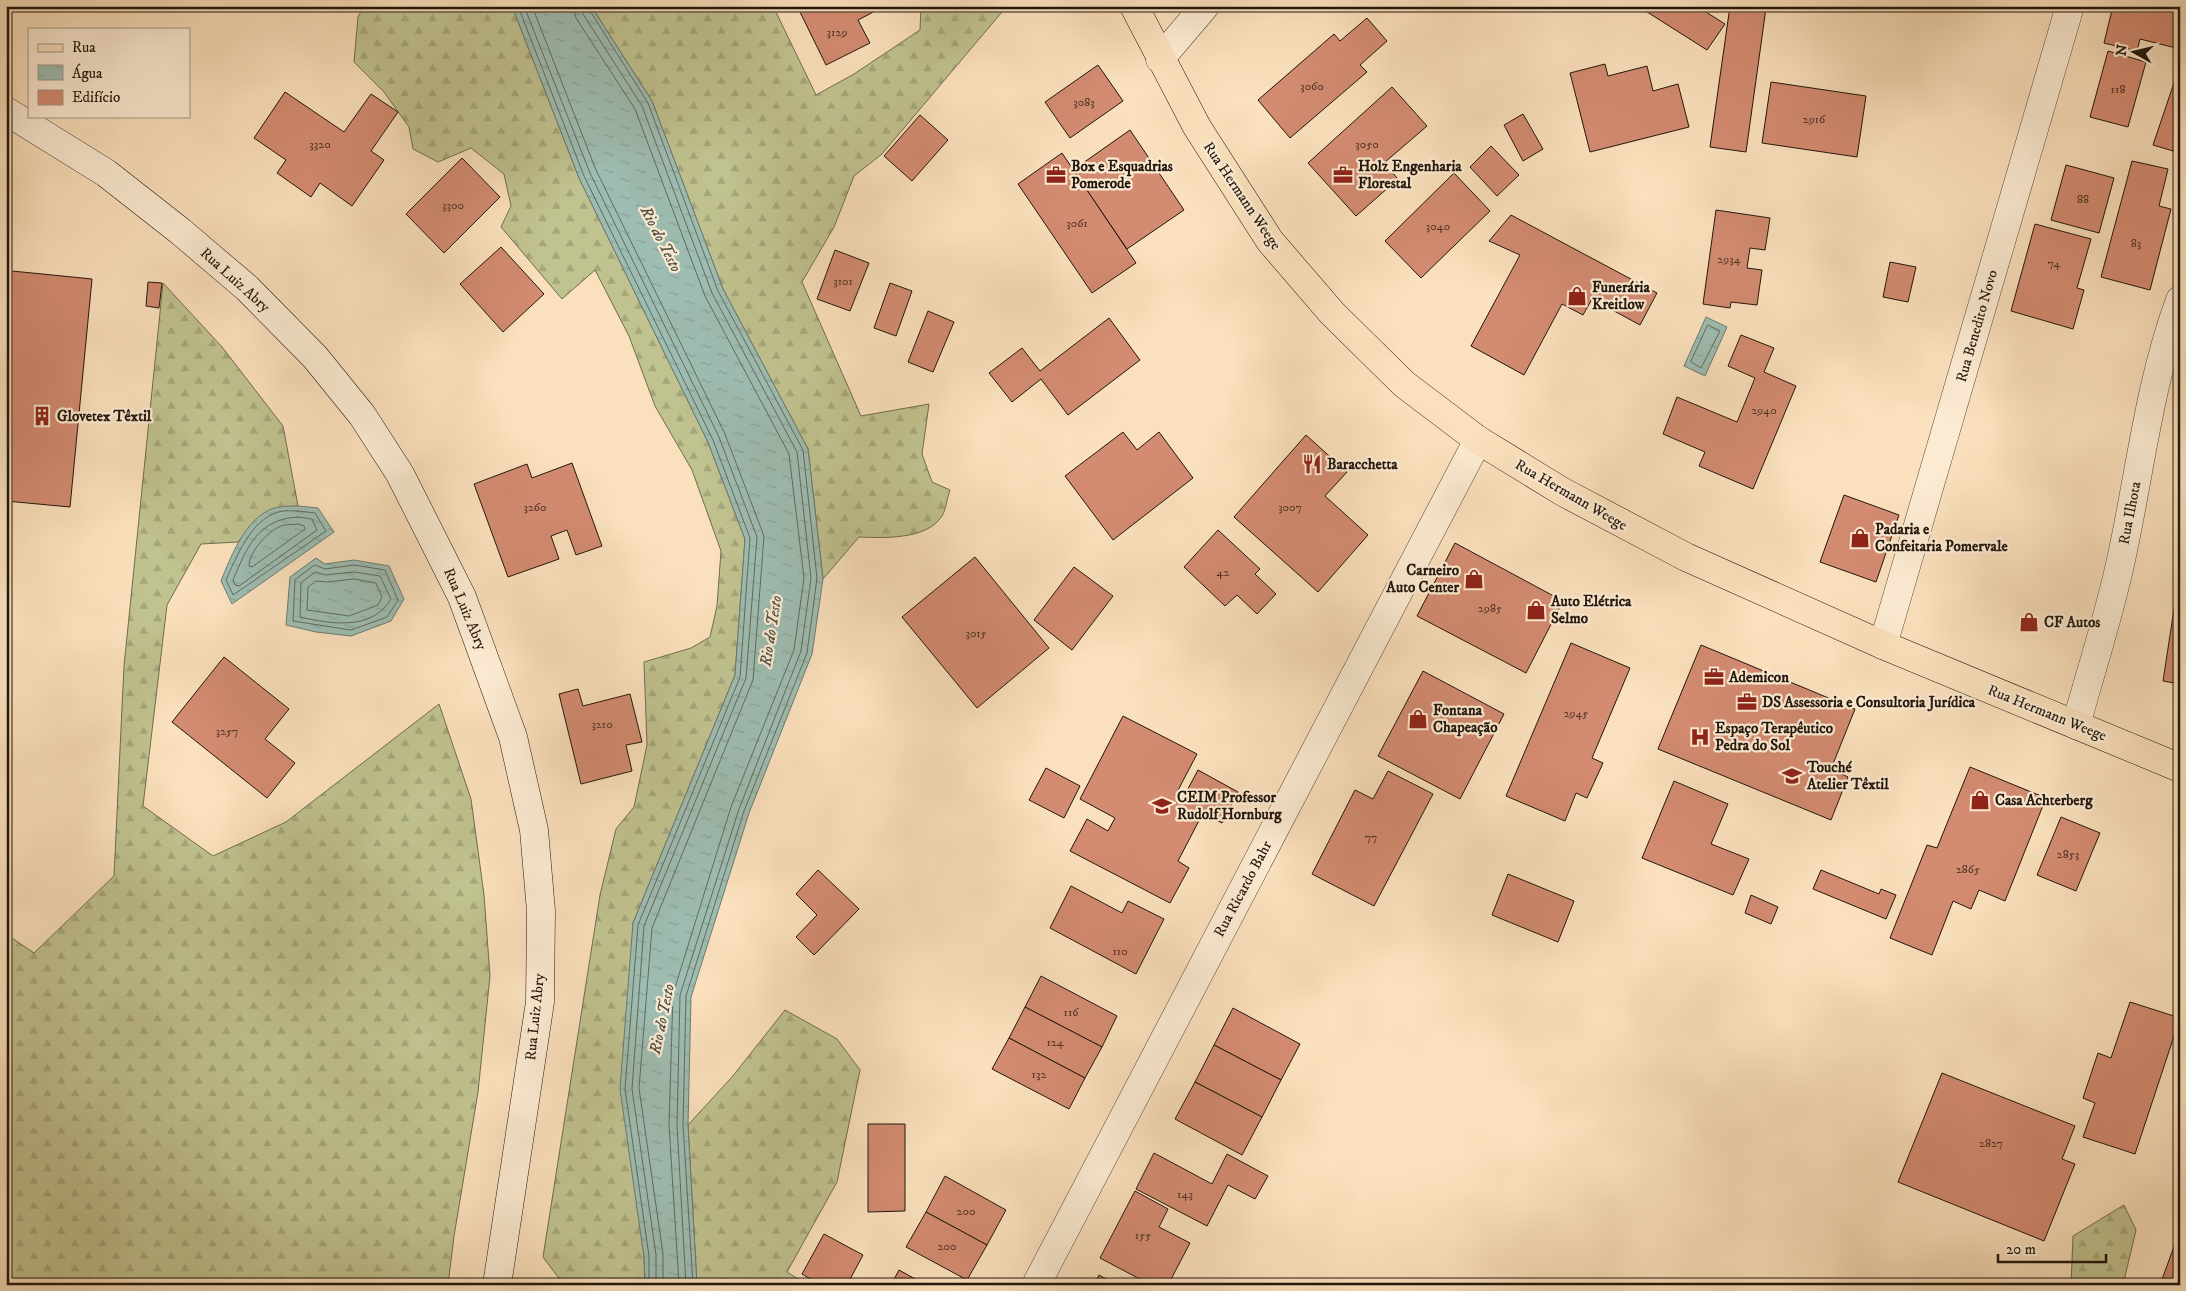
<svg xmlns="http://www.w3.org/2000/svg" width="2186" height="1291" font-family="'IM FELL DW Pica',serif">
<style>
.forest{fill:url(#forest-firs);stroke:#706c4e}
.water{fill:url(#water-ripples);stroke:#6c7a70}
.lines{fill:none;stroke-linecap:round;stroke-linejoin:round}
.shore{stroke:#606a5f;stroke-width:1}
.building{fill:#d38b71;stroke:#21160c}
.street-casing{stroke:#574838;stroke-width:29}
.secondary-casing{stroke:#21160c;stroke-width:29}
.primary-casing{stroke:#21160c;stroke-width:29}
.street{stroke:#fcebd3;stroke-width:28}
.secondary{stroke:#fcebd3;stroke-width:28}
.primary{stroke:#fae0bc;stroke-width:28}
.labels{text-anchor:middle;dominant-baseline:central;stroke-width:4.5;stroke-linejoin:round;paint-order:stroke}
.number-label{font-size:12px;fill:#4e3325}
.poi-label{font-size:15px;font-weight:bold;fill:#21160c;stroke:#fcebd3;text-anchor:start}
.street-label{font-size:15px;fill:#21160c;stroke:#fcebd3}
.water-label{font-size:16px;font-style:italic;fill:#4d5046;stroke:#fcebd3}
</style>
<defs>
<pattern id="forest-firs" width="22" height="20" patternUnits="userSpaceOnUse" patternTransform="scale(1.25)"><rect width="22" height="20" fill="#c0c28f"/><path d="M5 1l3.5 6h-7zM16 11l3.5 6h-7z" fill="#a5a67a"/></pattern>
<pattern id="water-ripples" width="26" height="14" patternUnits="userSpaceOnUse" patternTransform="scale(1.25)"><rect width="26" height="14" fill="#9ebdb2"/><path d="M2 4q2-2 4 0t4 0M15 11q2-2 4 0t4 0" fill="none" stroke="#88a298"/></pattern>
</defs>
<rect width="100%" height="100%" fill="#fae0bc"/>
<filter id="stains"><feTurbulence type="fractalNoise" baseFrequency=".004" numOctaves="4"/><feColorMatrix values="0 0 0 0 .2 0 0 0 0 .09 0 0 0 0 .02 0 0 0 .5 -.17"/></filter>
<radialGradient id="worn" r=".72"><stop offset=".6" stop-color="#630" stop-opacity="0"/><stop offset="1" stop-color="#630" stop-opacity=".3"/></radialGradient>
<g class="forest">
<path d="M364,6H512L579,178L708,442L745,539L735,675L633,923L645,1285H564L543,1257L600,895L616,829L634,807L647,745L644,662L691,648L710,637L717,606L721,551L692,470L655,406L629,336L595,270L562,299L501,227L511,206L504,174L471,148L438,162L413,149L409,127L384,92L354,62L358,17Z"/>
<path d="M591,6H773L816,95L854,74L920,30L921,6H1007L882,154L854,176L834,227L802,282L861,416L929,404L922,454L932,482L950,490C947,498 946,510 942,516C927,540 883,538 859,537L823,579L808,449L723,289L652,101Z"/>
<path d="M163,283L222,347L283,426L298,506C264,508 259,517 238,542L201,544L167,605L143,806L213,856L286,822L439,704L471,799L484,895L490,976L478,1092L454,1236L448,1285H6V934L34,953L114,876L124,666Z"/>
<path d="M785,1010L837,1039L860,1070L837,1182L787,1272L808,1285H697L688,1125L732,1077Z"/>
<path d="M2124,1205L2136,1230L2123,1285H2071L2073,1236Z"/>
</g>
<g class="water">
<path d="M512,6H591L652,101L723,289L808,449L823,579L812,654L749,813L691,997L688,1125L697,1285H645L644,1257L620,1089L633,923L735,675L745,539L708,442L579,178Z"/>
<path d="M1706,317L1727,327L1705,376L1684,366Z"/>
<path d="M298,506L318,508L334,532L232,604L221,581C231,556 248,512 279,507C285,506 292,506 298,506Z"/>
<path d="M316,558L325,564L354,560L389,566L404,599L391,621L351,636L316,632L286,625L290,577Z"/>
</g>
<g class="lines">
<g class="shore">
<path d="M518,6L584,176L713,440L750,538L740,677L638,925L625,1089L649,1256V1285"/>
<path d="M524,6L590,173L719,437L757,537L746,678L644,926L632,1089L656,1255V1285"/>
<path d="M532,6L596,170L725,434L764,536L753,680L652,928L639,1088L663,1254V1285"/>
<path d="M573,6L576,18L635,109L705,296L789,454L804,578L794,650L731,807L673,994L669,1125L679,1285"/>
<path d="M581,6L583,14L642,106L712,293L797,452L811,578L801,651L739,809L680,995L677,1125L686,1285"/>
<path d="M587,6L648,103L718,291L803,450L817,578L807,653L744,811L686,996L683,1125L693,1285"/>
<path d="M1708,325L1720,331L1701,368L1691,362Z"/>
<path d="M298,511L315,513L326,531L233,595L226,580C237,556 250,521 278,512C284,510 292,511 298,511Z"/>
<path d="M298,517L312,519L317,530L239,586L235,585L233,580C247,547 258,519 298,517Z"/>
<path d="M298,524L304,526L305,529L252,567L249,566C249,552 268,531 281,526C286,524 293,525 298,524Z"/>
<path d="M315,565L325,569L354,565L385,570L398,600L387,617L351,630L293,621L295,580Z"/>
<path d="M316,572L325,575L354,572L380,576L391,599C372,631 331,624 300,617L301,583Z"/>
<path d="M354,579L376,583L382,597L378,605L349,616L307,610L308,587L316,581L327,582Z"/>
</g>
</g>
<g class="building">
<path d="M797,6H885L858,20L870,43L826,65Z"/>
<path d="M1646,6H1710L1706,12L1725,24L1707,50L1644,10Z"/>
<path d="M1730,6L1766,8L1746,152L1710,147Z"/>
<path d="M2113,6H2180V49L2140,39L2137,51L2104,43Z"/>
<path d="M1367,18L1387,41L1360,65L1367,72L1290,138L1258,100L1334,34L1340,41Z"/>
<path d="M2108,51L2146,62L2128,127L2090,117Z"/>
<path d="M1605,64L1608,76L1647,66L1653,91L1678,84L1689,127L1590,152L1570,73Z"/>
<path d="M1098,65L1123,101L1070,138L1045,102Z"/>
<path d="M2180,65V153L2153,145Z"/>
<path d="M1771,82L1866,96L1857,157L1762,143Z"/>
<path d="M1392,87L1427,126L1384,163L1398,179L1356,216L1308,163Z"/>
<path d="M285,92L344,132L371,94L398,112L371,151L384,160L352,206L320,183L311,197L277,173L286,160L254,138Z"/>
<path d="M1523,114L1543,149L1523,161L1504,125Z"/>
<path d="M920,115L948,140L912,181L884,156Z"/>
<path d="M1130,130L1184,210L1127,249L1073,170Z"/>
<path d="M1491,146L1519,175L1497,196L1470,167Z"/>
<path d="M1062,153L1136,263L1092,293L1018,184Z"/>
<path d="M462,158L500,197L444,253L406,214Z"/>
<path d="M2132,161L2168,169L2159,206L2171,209L2150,290L2101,277Z"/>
<path d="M2066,165L2114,178L2099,233L2051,220Z"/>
<path d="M1454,173L1490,211L1421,278L1385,241Z"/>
<path d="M1716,210L1770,218L1765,250L1750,248L1747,268L1762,270L1757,305L1731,302L1730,308L1703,304Z"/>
<path d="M1511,215L1657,293L1640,325L1592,299L1583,315L1562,304L1524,375L1471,346L1520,255L1489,241Z"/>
<path d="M2035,224L2091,239L2077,288L2084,290L2073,329L2011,311Z"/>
<path d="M501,247L544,294L503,332L460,284Z"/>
<path d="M835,250L869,263L850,311L817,299Z"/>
<path d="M1890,262L1916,267L1908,302L1883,297Z"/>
<path d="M6,271H12L6,332Z"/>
<path d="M12,271L92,279L70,507L6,501V332Z"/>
<path d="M148,282L162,283L159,308L146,306Z"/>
<path d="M890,283L912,291L896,336L874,328Z"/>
<path d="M928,311L954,322L933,372L908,362Z"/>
<path d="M1109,318L1140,360L1068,415L1041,379L1012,402L989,373L1022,348L1040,371Z"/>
<path d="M1741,335L1774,348L1764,372L1796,386L1753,489L1699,466L1705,452L1663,434L1677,397L1737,422L1755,378L1728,366Z"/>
<path d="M1123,432L1137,450L1159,432L1193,478L1113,540L1065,476Z"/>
<path d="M1306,435L1347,472L1325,496L1368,535L1318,592L1234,517Z"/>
<path d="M572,463L602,546L576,555L567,530L551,536L559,559L508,577L474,484L527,464L532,478Z"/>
<path d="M1844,495L1899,515L1876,582L1820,562Z"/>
<path d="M1218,530L1260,569L1255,574L1276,594L1257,614L1237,595L1225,606L1184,567Z"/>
<path d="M1455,543L1563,601L1526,673L1417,616Z"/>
<path d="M975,557L1049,648L977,708L902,617Z"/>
<path d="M1074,567L1113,596L1072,650L1034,620Z"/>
<path d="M2180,570V684L2163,681Z"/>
<path d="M1571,643L1630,668L1592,758L1603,763L1587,798L1576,793L1565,821L1506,796Z"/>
<path d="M1701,645L1855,709L1831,769L1848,777L1831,820L1658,749Z"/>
<path d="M224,657L289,709L265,739L295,763L267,798L172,722Z"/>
<path d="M1423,671L1504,714L1460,799L1378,756Z"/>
<path d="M578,689L583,706L630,694L642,742L626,745L632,771L581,784L559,694Z"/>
<path d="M1123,716L1197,754L1175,796L1182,800L1198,770L1238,792L1222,823L1203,813L1178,861L1189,868L1170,903L1070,851L1087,819L1108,831L1115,818L1080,799Z"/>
<path d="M1970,767L2046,798L2005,901L1979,890L1971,909L1953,901L1932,955L1890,938L1927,845L1937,848Z"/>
<path d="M1046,768L1080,786L1064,818L1029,800Z"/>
<path d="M1388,771L1433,794L1374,906L1312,874L1355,790L1373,799Z"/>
<path d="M1674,781L1728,804L1711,844L1749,859L1733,895L1642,858Z"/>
<path d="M2061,817L2100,833L2076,891L2037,875Z"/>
<path d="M818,870L859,909L814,955L796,937L817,915L796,894Z"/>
<path d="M1821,870L1879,894L1881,889L1896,895L1886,919L1813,889Z"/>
<path d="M1508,874L1574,901L1558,942L1492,915Z"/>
<path d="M1071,886L1122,913L1128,901L1164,919L1136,974L1050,928Z"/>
<path d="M1751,895L1778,907L1771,924L1745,913Z"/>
<path d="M1041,976L1117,1016L1102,1047L1025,1007Z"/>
<path d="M2130,1002L2180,1018L2135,1154L2083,1137L2095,1103L2083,1098L2098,1053L2111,1058Z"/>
<path d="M1025,1007L1102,1047L1085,1078L1009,1038Z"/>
<path d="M1233,1008L1300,1044L1281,1080L1214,1045Z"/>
<path d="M1009,1038L1085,1078L1069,1109L992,1069Z"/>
<path d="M1214,1045L1281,1080L1262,1117L1195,1082Z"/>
<path d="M1942,1073L2075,1126L2062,1159L2075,1164L2044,1241L1898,1182Z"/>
<path d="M1195,1082L1262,1117L1242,1155L1175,1119Z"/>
<path d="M868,1124H905V1211L868,1212Z"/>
<path d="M1154,1153L1212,1184L1227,1154L1268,1176L1255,1199L1228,1185L1207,1226L1136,1189Z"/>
<path d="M945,1176L1006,1210L987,1245L926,1212Z"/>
<path d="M1135,1191L1168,1209L1159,1227L1190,1243L1168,1285H1151L1100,1258Z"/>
<path d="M926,1212L987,1245L967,1280L906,1247Z"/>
<path d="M2180,1230V1285H2160Z"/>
<path d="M824,1234L863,1255L847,1285H821L802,1274Z"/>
<path d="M899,1270L926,1285H891Z"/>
<path d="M1099,1275L1117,1285H1094Z"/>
</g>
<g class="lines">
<defs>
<g id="street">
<path d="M1160,59L1205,6"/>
<path d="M1883,645L2070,6"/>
<path d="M2076,725C2091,670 2109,616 2121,560C2140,473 2149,384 2180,300"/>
<path d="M1036,1285L1478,440"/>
</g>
<path id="secondary" d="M6,111L106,173L180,231L247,288L315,357L362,415L400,474L462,597L513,737L534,830L541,911L540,1002L497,1285"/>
<path id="primary" d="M1134,6L1197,127L1270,241L1332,313L1404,384L1478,440L1563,492L1686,557L1883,645L2180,768"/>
</defs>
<use href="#street" class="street-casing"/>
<use href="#secondary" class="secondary-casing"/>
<use href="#primary" class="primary-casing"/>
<use href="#street" class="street"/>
<use href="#secondary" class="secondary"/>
<use href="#primary" class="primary"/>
</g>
<defs>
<symbol id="office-bare" viewBox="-9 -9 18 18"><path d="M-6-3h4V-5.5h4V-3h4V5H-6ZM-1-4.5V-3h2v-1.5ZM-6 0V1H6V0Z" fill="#8f2418" stroke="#fcebd3" stroke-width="2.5" paint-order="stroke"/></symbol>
<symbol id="shop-bare" viewBox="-9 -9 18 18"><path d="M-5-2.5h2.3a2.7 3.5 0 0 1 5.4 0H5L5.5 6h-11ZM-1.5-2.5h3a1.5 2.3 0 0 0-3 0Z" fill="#8f2418" stroke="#fcebd3" stroke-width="2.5" paint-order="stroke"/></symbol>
<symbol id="building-bare" viewBox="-9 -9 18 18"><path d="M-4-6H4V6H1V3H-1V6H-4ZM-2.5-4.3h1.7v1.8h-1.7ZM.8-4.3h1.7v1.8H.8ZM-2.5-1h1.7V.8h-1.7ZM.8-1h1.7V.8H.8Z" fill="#8f2418" stroke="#fcebd3" stroke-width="2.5" paint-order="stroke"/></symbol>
<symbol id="restaurant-bare" viewBox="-9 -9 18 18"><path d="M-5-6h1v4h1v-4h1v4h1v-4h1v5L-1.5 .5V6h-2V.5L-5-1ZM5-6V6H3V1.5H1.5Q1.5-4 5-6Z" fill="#8f2418" stroke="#fcebd3" stroke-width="2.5" paint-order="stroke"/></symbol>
<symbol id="hospital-bare" viewBox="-9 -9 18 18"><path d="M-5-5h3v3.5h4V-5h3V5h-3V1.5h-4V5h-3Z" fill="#8f2418" stroke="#fcebd3" stroke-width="2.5" paint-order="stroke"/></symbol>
<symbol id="university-bare" viewBox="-9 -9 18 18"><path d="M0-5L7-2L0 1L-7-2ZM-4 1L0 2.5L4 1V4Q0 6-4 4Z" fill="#8f2418" stroke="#fcebd3" stroke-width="2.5" paint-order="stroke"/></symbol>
<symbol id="school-bare" viewBox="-9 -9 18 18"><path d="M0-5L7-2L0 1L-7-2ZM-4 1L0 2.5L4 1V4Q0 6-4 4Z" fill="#8f2418" stroke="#fcebd3" stroke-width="2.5" paint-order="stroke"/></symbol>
</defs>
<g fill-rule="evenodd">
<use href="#office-bare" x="1042" y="161" width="28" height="28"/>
<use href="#office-bare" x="1329" y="161" width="28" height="28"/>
<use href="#shop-bare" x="1563" y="282" width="28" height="28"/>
<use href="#building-bare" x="28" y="402" width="28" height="28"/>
<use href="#restaurant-bare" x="1298" y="450" width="28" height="28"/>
<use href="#shop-bare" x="1846" y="524" width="28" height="28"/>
<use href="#shop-bare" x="1460" y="565" width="28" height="28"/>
<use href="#shop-bare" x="1522" y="596" width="28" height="28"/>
<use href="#shop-bare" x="2015" y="608" width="28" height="28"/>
<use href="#office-bare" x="1700" y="663" width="28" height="28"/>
<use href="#office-bare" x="1733" y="688" width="28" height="28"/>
<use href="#shop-bare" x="1404" y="705" width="28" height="28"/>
<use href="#hospital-bare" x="1686" y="723" width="28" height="28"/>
<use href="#university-bare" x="1778" y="762" width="28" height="28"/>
<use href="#shop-bare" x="1966" y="786" width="28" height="28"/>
<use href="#school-bare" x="1148" y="792" width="28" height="28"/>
</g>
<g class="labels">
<g class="number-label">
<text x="837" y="32">3129</text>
<text x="1312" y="86">3060</text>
<text x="2118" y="89">118</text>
<text x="1084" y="102">3083</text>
<text x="1814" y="119">2916</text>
<text x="320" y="144">3320</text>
<text x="1367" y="144">3050</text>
<text x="2083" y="199">88</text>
<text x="453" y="205">3300</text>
<text x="1077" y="223">3061</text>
<text x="1438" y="226">3040</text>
<text x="2136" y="243">83</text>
<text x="1729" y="259">2934</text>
<text x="2054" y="263">74</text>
<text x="843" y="281">3101</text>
<text x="1764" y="410">2940</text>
<text x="535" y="507">3260</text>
<text x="1290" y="507">3007</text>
<text x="1223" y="572">42</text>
<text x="1490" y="608">2985</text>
<text x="976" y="633">3015</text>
<text x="1576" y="713">2945</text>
<text x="602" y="724">3210</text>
<text x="227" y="731">3257</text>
<text x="1371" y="837">77</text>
<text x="2068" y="854">2853</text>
<text x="1968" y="869">2865</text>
<text x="1120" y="951">110</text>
<text x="1071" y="1012">116</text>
<text x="1055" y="1042">124</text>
<text x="1039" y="1074">132</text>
<text x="1991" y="1143">2827</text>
<text x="1185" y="1194">143</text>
<text x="966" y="1211">200</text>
<text x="1143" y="1235">155</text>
<text x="947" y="1246">200</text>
</g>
<g class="poi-label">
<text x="1071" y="166">Box e Esquadrias<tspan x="1071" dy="17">Pomerode</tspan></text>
<text x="1358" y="166">Holz Engenharia<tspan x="1358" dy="17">Florestal</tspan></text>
<text x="1592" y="287">Funerária<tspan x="1592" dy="17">Kreitlow</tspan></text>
<text x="57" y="416">Glovetex Têxtil</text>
<text x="1327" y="464">Baracchetta</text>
<text x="1875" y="529">Padaria e<tspan x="1875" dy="17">Confeitaria Pomervale</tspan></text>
<text x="1459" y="570" text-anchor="end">Carneiro<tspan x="1459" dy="17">Auto Center</tspan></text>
<text x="1551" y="601">Auto Elétrica<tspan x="1551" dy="17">Selmo</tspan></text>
<text x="2044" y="622">CF Autos</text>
<text x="1729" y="677">Ademicon</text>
<text x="1762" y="702">DS Assessoria e Consultoria Jurídica</text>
<text x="1433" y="710">Fontana<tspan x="1433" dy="17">Chapeação</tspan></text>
<text x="1715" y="728">Espaço Terapêutico<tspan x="1715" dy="17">Pedra do Sol</tspan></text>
<text x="1807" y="767">Touché<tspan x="1807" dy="17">Atelier Têxtil</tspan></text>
<text x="1177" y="797">CEIM Professor<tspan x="1177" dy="17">Rudolf Hornburg</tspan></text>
<text x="1995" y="800">Casa Achterberg</text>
</g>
<g class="street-label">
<text transform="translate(1242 196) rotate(56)">Rua Hermann Weege</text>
<text transform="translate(235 280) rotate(42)">Rua Luiz Abry</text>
<text transform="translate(1977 326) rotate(-74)">Rua Benedito Novo</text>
<text transform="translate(1571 495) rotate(30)">Rua Hermann Weege</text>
<text transform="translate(2130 513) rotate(-79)">Rua Ilhota</text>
<text transform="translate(465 609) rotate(67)">Rua Luiz Abry</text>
<text transform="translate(2047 713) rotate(22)">Rua Hermann Weege</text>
<text transform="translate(1243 889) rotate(-62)">Rua Ricardo Bahr</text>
<text transform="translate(535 1017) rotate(-84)">Rua Luiz Abry</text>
</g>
<g class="water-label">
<text transform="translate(661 239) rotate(63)">Rio do Testo</text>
<text transform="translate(771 631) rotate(-81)">Rio do Testo</text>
<text transform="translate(662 1019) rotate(-78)">Rio do Testo</text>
</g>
</g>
<rect width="2186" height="1291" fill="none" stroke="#fae0bc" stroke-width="25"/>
<rect x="8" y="8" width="2171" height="1276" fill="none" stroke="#21160c" stroke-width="2.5"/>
<rect x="12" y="12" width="2161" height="1266" fill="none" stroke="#21160c"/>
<rect x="28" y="28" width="162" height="90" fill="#fcebd3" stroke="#a49683"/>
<rect x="38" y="44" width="25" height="8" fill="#fae0bc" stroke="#a49683"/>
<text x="72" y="52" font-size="15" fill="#21160c">Rua</text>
<rect x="38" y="65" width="25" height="15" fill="url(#water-ripples)" stroke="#a49683"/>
<text x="72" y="78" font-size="15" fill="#21160c">Água</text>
<rect x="38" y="90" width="25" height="15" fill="#d38b71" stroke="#a49683"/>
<text x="72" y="102" font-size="15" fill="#21160c">Edifício</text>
<g transform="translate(2134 52) rotate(278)" stroke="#fcebd3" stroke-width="4" paint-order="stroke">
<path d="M0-4L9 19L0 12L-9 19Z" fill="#21160c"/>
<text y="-8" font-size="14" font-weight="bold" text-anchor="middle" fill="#21160c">N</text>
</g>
<path d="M1998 1254v8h108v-8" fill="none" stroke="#21160c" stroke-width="2.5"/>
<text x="2006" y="1254" font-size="15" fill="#21160c" stroke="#fcebd3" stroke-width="4" paint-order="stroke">20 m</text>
<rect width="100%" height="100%" filter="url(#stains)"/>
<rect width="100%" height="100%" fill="url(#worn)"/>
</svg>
